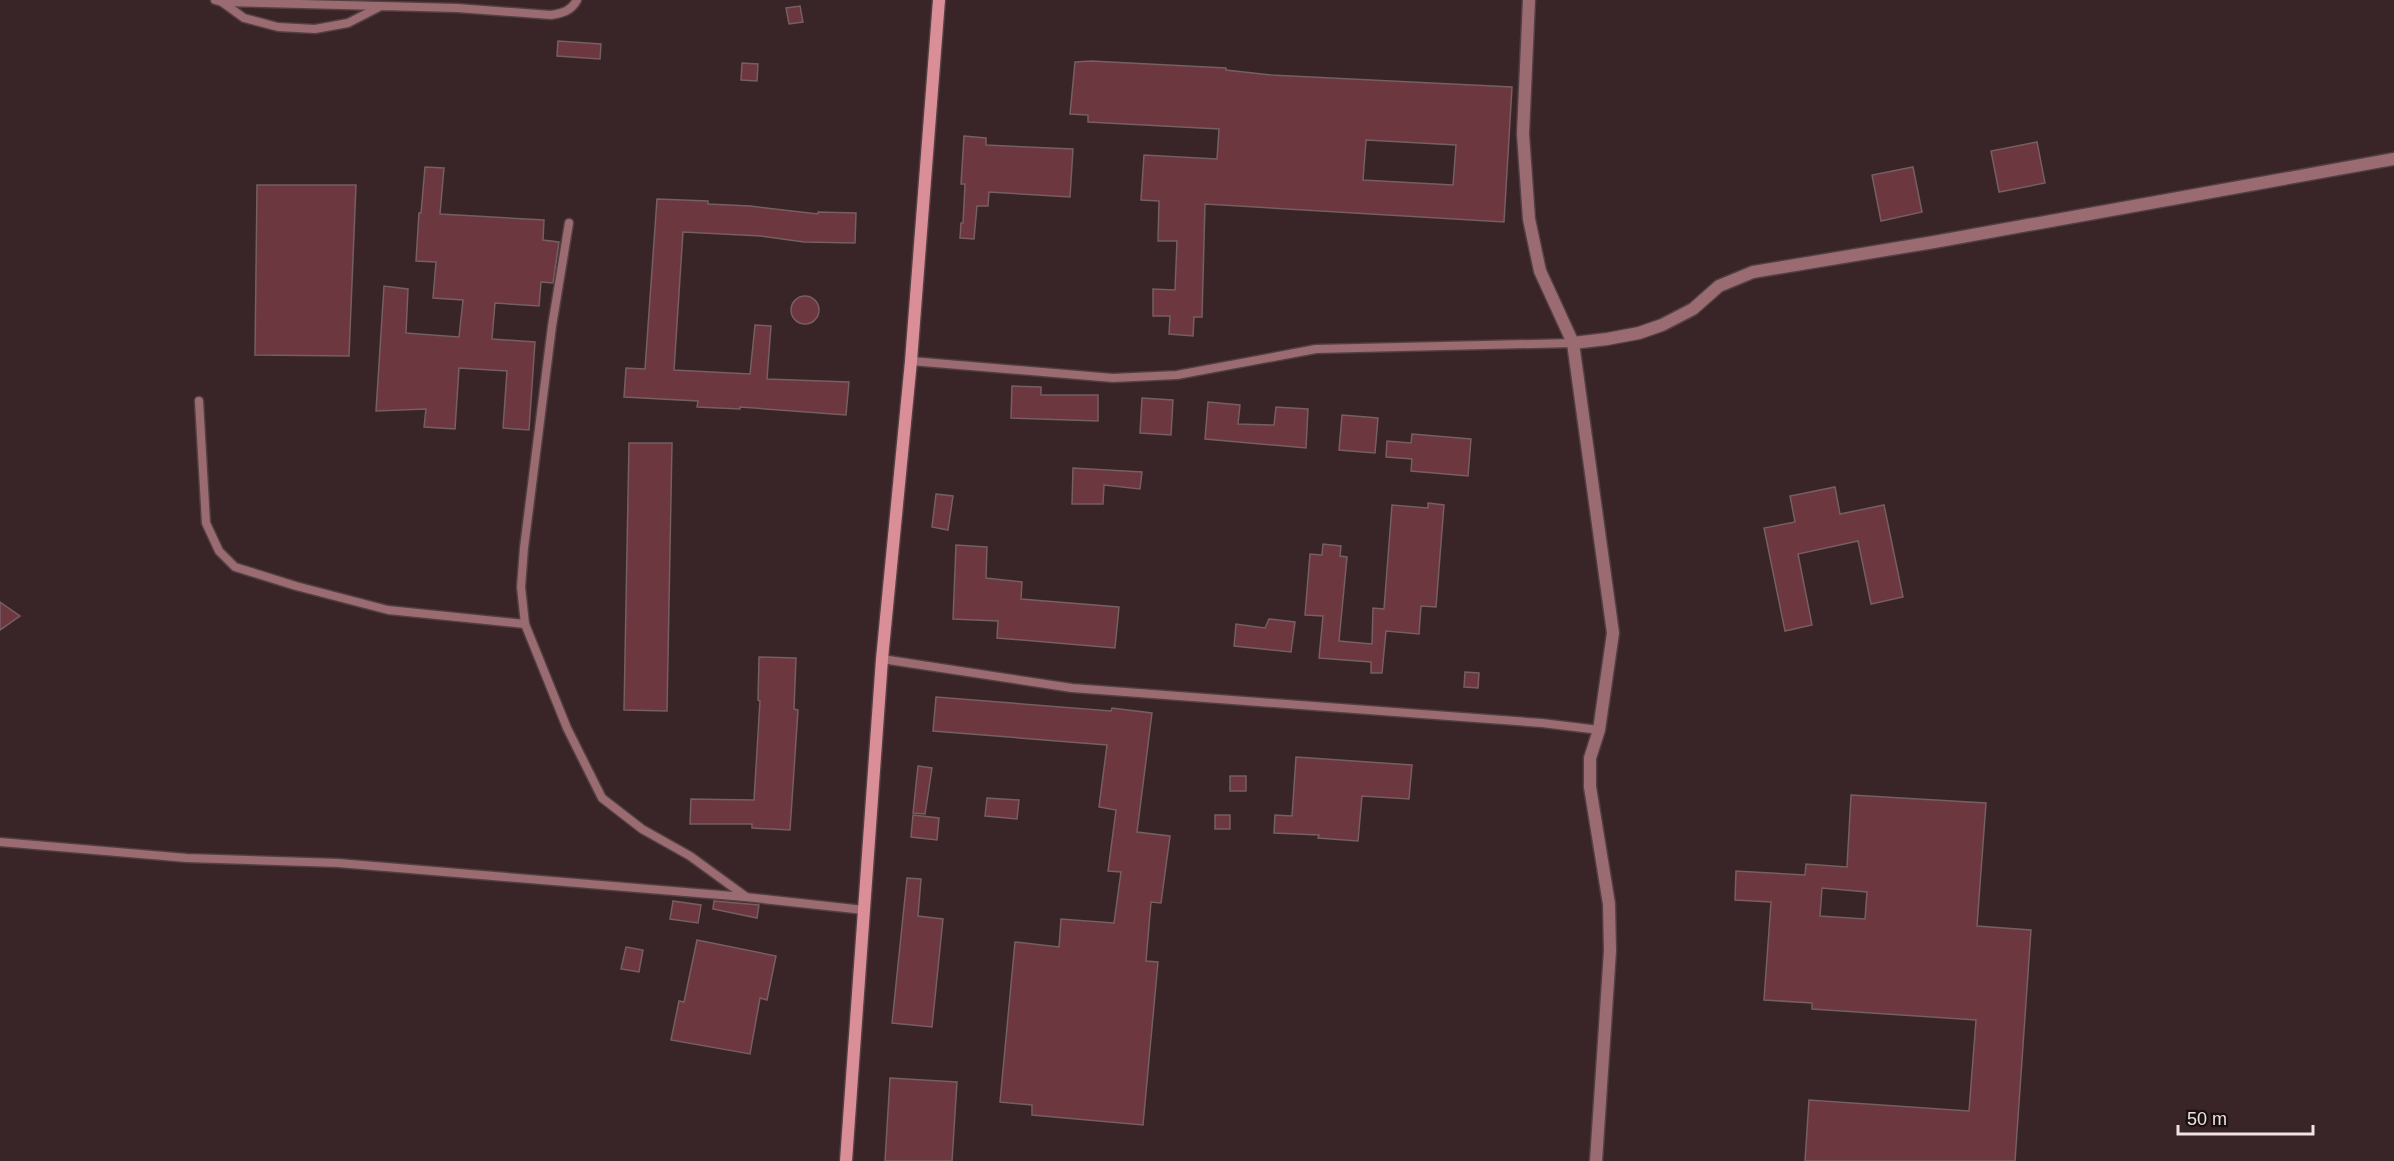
<svg xmlns="http://www.w3.org/2000/svg" width="2394" height="1161" font-family="Helvetica,sans-serif">
<style>
.building{fill:#6d3740;stroke:#765e61;stroke-width:1.5;fill-rule:evenodd}
.lines{fill:none;stroke-linecap:round;stroke-linejoin:round}
.lane-casing{stroke:#533f41;stroke-width:11}
.street-casing{stroke:#533f41;stroke-width:15}
.secondary-casing{stroke:#533f41;stroke-width:15}
.lane{stroke:#9a6b71;stroke-width:8}
.street{stroke:#9a6b71;stroke-width:12}
.secondary{stroke:#da8e98;stroke-width:12}
</style>
<rect width="100%" height="100%" fill="#392427"/>
<g class="building">
<path d="M800,6L803,22L789,24L786,8Z"/>
<path d="M558,41L601,44L600,59L557,56Z"/>
<path d="M1091,61L1226,68V70L1271,75L1512,87L1504,222L1205,204L1202,317H1194L1193,336L1169,334L1170,316H1153V289L1175,290L1177,241H1158L1159,201L1141,200L1144,155L1217,159L1219,129L1088,122V115L1070,114L1075,62ZM1366,140L1456,145L1453,185L1363,180Z"/>
<path d="M742,63L758,64L757,81L741,80Z"/>
<path d="M964,136L986,138V145L1073,149L1070,197L989,192L988,206H977L974,239L960,238L961,223H963L965,184H961Z"/>
<path d="M2037,142L2045,183L1999,192L1991,151Z"/>
<path d="M425,167L444,168L440,214L544,220L543,240L559,242L553,283L541,282L539,306L495,303L492,339L535,342L529,430L503,428L507,371L459,368L455,429L424,427L426,409L376,411L384,286L408,289L406,333L459,337L463,300L433,298L436,262L416,261L419,213H421Z"/>
<path d="M1913,167L1922,212L1881,221L1872,175Z"/>
<path d="M257,185H356L349,356L255,355Z"/>
<path d="M657,199L708,201V204L750,206L818,214V212L856,213L855,243L804,242L761,236L683,232L674,370L750,374L755,325L771,326L767,379L849,382L846,415L740,407V409L697,407L698,401L624,397L626,368L645,369Z"/>
<circle cx="805" cy="310" r="14"/>
<path d="M1012,386L1041,387V395H1098V421L1011,418Z"/>
<path d="M1142,398L1173,400L1171,435L1140,433Z"/>
<path d="M1208,402L1240,405L1238,424L1274,425L1276,407L1308,409L1306,448L1205,439Z"/>
<path d="M1342,415L1378,418L1375,453L1339,450Z"/>
<path d="M1412,434L1471,439L1468,476L1411,471L1412,459L1386,457L1387,441L1411,443Z"/>
<path d="M629,443H672L667,711L624,710Z"/>
<path d="M1073,468L1142,472L1140,489L1104,485L1103,504H1072Z"/>
<path d="M1835,487L1840,514L1884,505L1903,597L1871,604L1858,541L1798,554L1812,625L1785,631L1764,528L1795,522L1790,496Z"/>
<path d="M936,494L953,496L948,530L932,527Z"/>
<path d="M1428,503L1444,505L1436,607L1421,606L1419,634L1386,631L1382,673H1371V662L1319,658L1323,616L1305,615L1310,554L1322,555L1323,544L1341,546L1340,556L1347,557L1339,641L1372,644L1373,608L1384,609L1392,505L1428,508Z"/>
<path d="M956,545L987,547L986,578L1022,582L1021,599L1119,607L1115,648L997,638L998,621L953,619Z"/>
<path d="M0,602L20,616L0,630Z"/>
<path d="M1269,619L1295,622L1291,652L1234,646L1236,624L1265,628Z"/>
<path d="M759,657L796,658L794,709L798,710L790,830L752,828V824H690L691,799L754,800L760,701L758,700Z"/>
<path d="M1465,672L1479,673L1478,688L1464,687Z"/>
<path d="M936,697L1111,711L1112,708L1152,713L1137,832L1170,836L1161,903L1151,902L1146,961L1158,962L1143,1125L1032,1115V1105L1000,1102L1015,942L1059,947L1061,919L1114,923L1121,872L1108,871L1116,810L1099,807L1107,745L933,731Z"/>
<path d="M1296,757L1412,765L1409,799L1362,796L1358,841L1318,838L1319,835L1274,833L1275,815L1292,816Z"/>
<path d="M918,766L932,768L925,814L913,813Z"/>
<rect x="1230" y="776" width="16" height="15"/>
<path d="M1851,795L1986,803L1977,926L2031,930L2015,1161H1805L1809,1100L1969,1111L1976,1020L1812,1009V1003L1764,1000L1771,902L1735,900L1736,871L1805,875L1806,864L1847,867ZM1822,888L1867,892L1865,919L1820,916Z"/>
<path d="M987,798L1019,800L1017,819L985,816Z"/>
<path d="M913,815L939,818L937,840L911,837Z"/>
<rect x="1215" y="815" width="15" height="14"/>
<path d="M907,878L921,879L918,916L943,919L932,1027L892,1023Z"/>
<path d="M673,901L701,905L698,923L670,919Z"/>
<path d="M714,901L759,905L757,918L713,909Z"/>
<path d="M697,940L776,956L767,1000L760,998L750,1054L671,1040L679,1001L684,1002Z"/>
<path d="M626,947L643,950L639,972L621,969Z"/>
<path d="M890,1078L957,1082L952,1161H885Z"/>
</g>
<g class="lines">
<defs>
<g id="lane">
<path d="M215,0L222,2L244,18L278,27L315,29L348,23L381,6L457,8L551,15C563,13 571,11 577,0"/>
<path d="M222,2L380,6"/>
<path d="M569,223L552,326L524,548L521,587L525,624L567,728L602,798L642,829L690,856L745,896"/>
<path d="M911,361L1113,378L1177,375L1316,349L1573,343"/>
<path d="M199,401L206,523L219,551L235,567L296,586L388,610L525,624"/>
<path d="M882,659L1072,688L1542,723L1599,730"/>
<path d="M0,842L187,858L338,863L745,897L864,910"/>
</g>
<g id="street">
<path d="M1529,0L1523,134L1529,219L1540,271L1573,343L1613,633L1599,730L1590,758V787L1609,904L1610,951L1596,1161"/>
<path d="M1573,343L1607,339L1639,333L1662,325L1693,309L1719,286L1753,272L1934,242L2394,159"/>
</g>
<path id="secondary" d="M846,1161L882,659L911,361L939,0"/>
</defs>
<use href="#lane" class="lane-casing"/>
<use href="#street" class="street-casing"/>
<use href="#secondary" class="secondary-casing"/>
<use href="#lane" class="lane"/>
<use href="#street" class="street"/>
<use href="#secondary" class="secondary"/>
</g>
<path d="M2178 1125v9h135v-9" fill="none" stroke="#f1e3e4" stroke-width="3"/>
<text x="2187" y="1125" font-size="18" fill="#f1e3e4" stroke="#1a1011" stroke-width="4.5" paint-order="stroke">50 m</text>
</svg>
